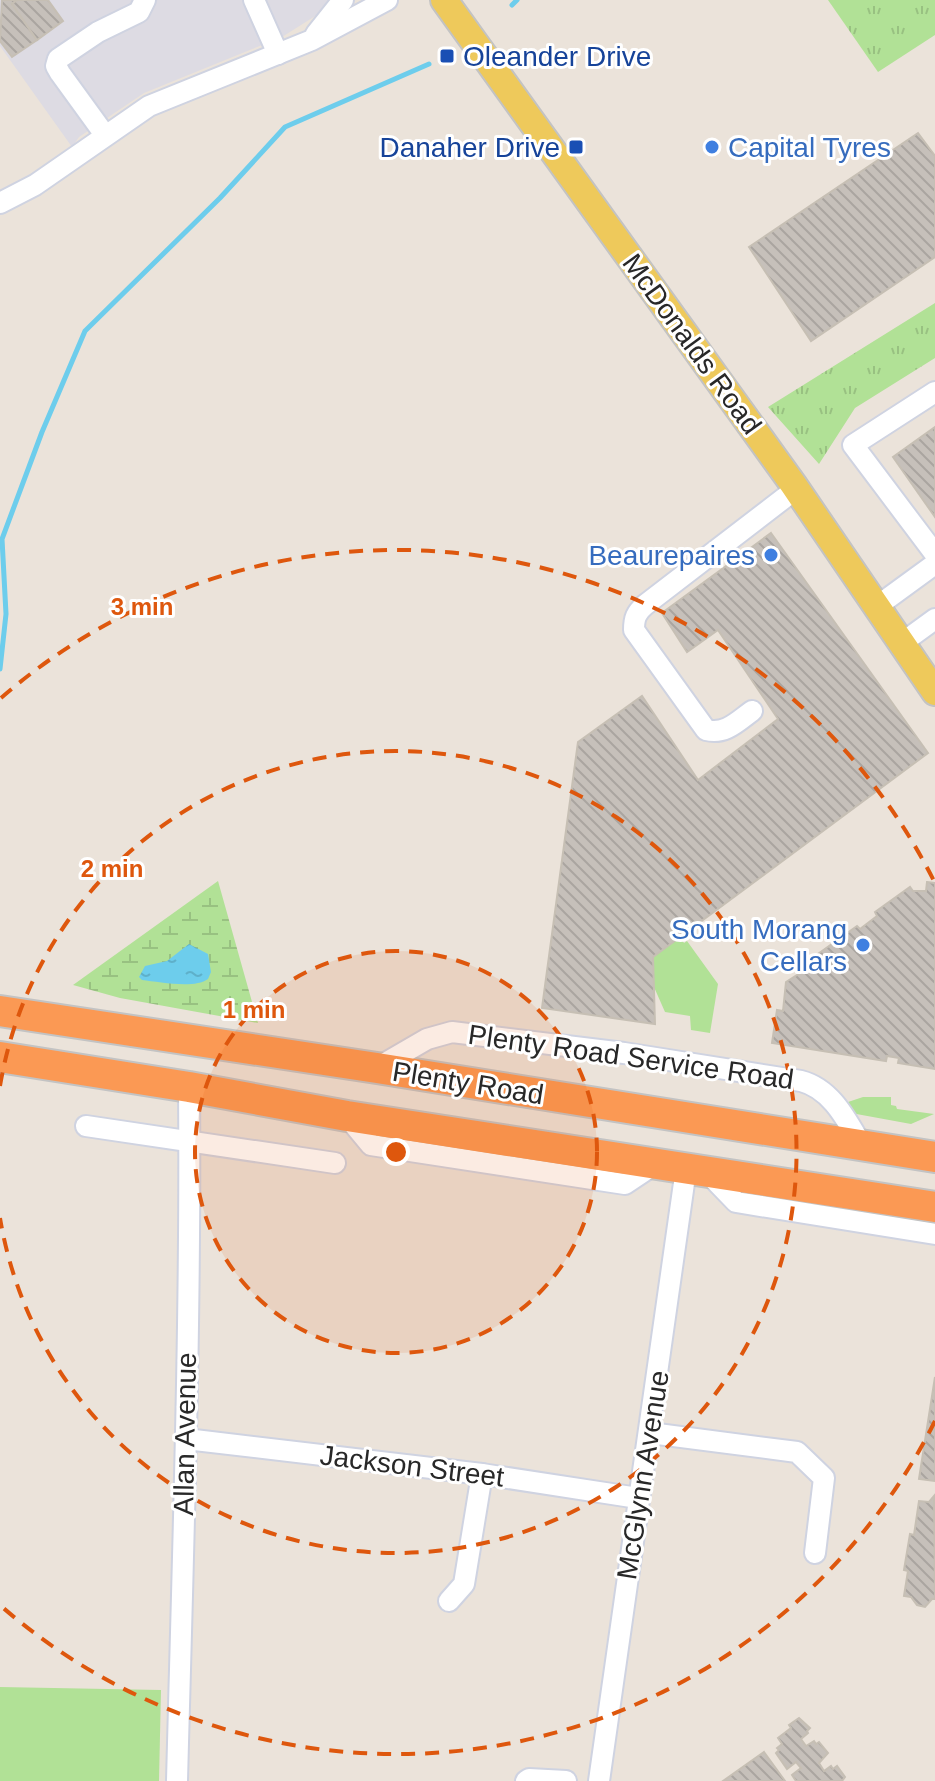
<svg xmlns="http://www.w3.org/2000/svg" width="935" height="1781" font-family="Arial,sans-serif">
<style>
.industrial{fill:#dddbe3}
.grass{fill:url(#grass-tufts)}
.wetland{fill:url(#wetland-marsh)}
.park{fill:#b1e196}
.water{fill:url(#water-ripples)}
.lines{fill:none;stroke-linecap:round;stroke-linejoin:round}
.stream{stroke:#6dcdec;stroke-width:5}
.building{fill:url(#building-back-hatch);stroke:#c6bfb4;stroke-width:2}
.minor-casing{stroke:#cfd3e1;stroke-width:24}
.major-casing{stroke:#c3c3c3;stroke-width:30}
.highway-casing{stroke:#c3c3c3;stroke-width:34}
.minor{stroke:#fff;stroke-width:20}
.major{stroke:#eec95b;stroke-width:26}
.highway{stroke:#fb9954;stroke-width:30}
.ring{fill:none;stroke:#de570d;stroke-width:4;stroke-dasharray:14 10}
.transit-dot{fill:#1a4fb4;stroke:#fff;stroke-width:3}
.shop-dot{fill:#3f7fe0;stroke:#fff;stroke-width:3}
.labels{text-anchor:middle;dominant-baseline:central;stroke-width:6;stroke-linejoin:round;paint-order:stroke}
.transit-label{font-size:28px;fill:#164399;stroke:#fff;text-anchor:start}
.shop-label{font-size:28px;fill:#366cbe;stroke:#fff;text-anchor:end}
.street-label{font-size:28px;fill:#282828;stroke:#fff}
.centre{fill:#de570d;stroke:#fff;stroke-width:4}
.ring-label{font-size:24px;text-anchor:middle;font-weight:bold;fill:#de570d;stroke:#fff;stroke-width:6;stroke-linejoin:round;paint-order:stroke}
</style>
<defs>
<pattern id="grass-tufts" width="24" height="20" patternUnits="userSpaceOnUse" patternTransform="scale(2)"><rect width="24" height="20" fill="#b1e196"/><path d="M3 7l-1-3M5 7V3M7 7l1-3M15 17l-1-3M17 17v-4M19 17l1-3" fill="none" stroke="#98c181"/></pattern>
<pattern id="wetland-marsh" width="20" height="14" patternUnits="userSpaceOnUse" patternTransform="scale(2)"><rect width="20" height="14" fill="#b1e196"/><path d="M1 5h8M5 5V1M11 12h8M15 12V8" fill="none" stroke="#98c181"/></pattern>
<pattern id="water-ripples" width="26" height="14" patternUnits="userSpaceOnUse" patternTransform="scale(2)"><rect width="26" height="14" fill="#6dcdec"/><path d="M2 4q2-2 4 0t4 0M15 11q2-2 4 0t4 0" fill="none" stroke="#5eb0ca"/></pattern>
<pattern id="building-back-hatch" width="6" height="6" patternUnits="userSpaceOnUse" patternTransform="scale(2)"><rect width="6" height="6" fill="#c6c0ba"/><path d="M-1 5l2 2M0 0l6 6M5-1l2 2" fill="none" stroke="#aaa5a0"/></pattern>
</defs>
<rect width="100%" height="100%" fill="#ebe3da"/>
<path class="industrial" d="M0,0H333L320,13L282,37L144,93L79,137L72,147L0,46Z"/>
<g class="grass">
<path d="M828,0H935V35L878,72Z"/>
<path d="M935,303V358L855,408L819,464L768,407Z"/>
</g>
<path class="wetland" d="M218,881L258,1023L120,998L73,985Z"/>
<g class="park">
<path d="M679,935L684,943L687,941L718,984L710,1033L691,1030L690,1016L665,1012L650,978L654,953Z"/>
<path d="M863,1097H891V1105L896,1106L897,1109L934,1114L911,1124L851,1113L845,1103Z"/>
<path d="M0,1687L161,1690L159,1781H0Z"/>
</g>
<path class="water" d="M189,944L208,954L211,972L208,979C195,989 159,982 142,980L139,977L145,966L167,961Z"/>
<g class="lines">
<g class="stream">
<path d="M512,5L517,0"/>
<path d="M0,669L6,614L2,539L42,432L85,331L220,198L285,127L429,64"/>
</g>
</g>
<g class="building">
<path d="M2,0H17L12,4L37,40L12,57L0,41Z"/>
<path d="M17,0H48L63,21L37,40L12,4Z"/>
<path d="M918,133L935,156V257L811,341L749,247Z"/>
<path d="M935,427V517L893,457Z"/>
<path d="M771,533L928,753L653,957L655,1024L542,1008L578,742L642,696L698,780L778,719L718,630L687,652L662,613Z"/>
<path d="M927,882L935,883V1069L898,1063L899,1058L887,1056L886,1061L772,1043L777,1010L783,1011L786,982L800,973L797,969L857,926L860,929L877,916L875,912L910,887L913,891H926Z"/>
<path d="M935,1377V1481L919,1479Z"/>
<path d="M934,1496L935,1599H932L925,1607L917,1605L911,1597L904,1596L908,1571L904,1570L910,1534L914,1535L919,1501L929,1502Z"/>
<path d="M799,1718L810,1728L807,1731L808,1733L801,1739L806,1746L814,1741L816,1744L819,1742L828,1753L819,1763L824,1771L831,1766L833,1769L837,1766L845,1777L842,1781H796L792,1775L801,1768L796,1762L787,1769L776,1753L779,1750L777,1748L782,1744L778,1738L791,1728L789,1725Z"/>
<path d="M764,1752L785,1781H723Z"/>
</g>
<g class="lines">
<defs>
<g id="minor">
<path d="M254,0L278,54"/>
<path d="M316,34L343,0"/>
<path d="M105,135L60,73L56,66L58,59L98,32L139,12L145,0"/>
<path d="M0,203L35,185L149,106L312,40L387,0"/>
<path d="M935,392L853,445L935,554"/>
<path d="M876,607L935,564"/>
<path d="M902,643L935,619"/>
<path d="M752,711C737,722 725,735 706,730L634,630C634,618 636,613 645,605L796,489"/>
<path d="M377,1068L427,1039L452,1032L624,1053L801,1081C832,1089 847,1121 862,1146"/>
<path d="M347,1116L371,1145L625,1184L655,1164"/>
<path d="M86,1126L335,1163"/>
<path d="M707,1172L736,1202L935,1234"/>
<path d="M650,1433L797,1452L824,1478L815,1553"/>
<path d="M186,1439L482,1474L638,1498"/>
<path d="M449,1601L464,1584L482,1474"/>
<path d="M177,1781C183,1550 191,1318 189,1087"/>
<path d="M526,1781L529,1779L566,1781"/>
<path d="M599,1781L686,1169"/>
</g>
<path id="major" d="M444,0L793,484L935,692"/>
<g id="highway">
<path d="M0,1011L377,1068L935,1157"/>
<path d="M0,1057L189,1087L347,1116L935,1207"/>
</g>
</defs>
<use href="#minor" class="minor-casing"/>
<use href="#major" class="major-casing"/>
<use href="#highway" class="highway-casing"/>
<use href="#minor" class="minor"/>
<use href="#major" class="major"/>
<use href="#highway" class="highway"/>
</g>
<circle cx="396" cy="1152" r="201" fill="#de570d" fill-opacity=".12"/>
<g class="ring">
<circle cx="396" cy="1152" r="201"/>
<path d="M0 1086A401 401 0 1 1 0 1218"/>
<path d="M935 1421A602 602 0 0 1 1 1606M1 698A602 602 0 0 1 935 883"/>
</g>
<g class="transit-dot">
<rect x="439" y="48" width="16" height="16" rx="4"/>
<rect x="568" y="139" width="16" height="16" rx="4"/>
</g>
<g class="shop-dot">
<circle cx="712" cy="147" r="8"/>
<circle cx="771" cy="555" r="8"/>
<circle cx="863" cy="945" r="8"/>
</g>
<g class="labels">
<g class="transit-label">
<text x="463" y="56">Oleander Drive</text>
<text x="560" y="147" text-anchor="end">Danaher Drive</text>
</g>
<g class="shop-label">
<text x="728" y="147" text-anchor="start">Capital Tyres</text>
<text x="755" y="555">Beaurepaires</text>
<text x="847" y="929">South Morang<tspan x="847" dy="32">Cellars</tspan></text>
</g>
<g class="street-label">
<text transform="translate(692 344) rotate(54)">McDonalds Road</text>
<text transform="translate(631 1057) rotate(8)">Plenty Road Service Road</text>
<text transform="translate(468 1083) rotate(9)">Plenty Road</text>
<text transform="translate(185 1434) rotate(-89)">Allan Avenue</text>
<text transform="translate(412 1466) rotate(7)">Jackson Street</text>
<text transform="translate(643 1475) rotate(-81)">McGlynn Avenue</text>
</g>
</g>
<circle cx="396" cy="1152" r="12" class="centre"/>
<g class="ring-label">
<text x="142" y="615">3 min</text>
<text x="112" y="877">2 min</text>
<text x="254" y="1018">1 min</text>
</g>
</svg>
